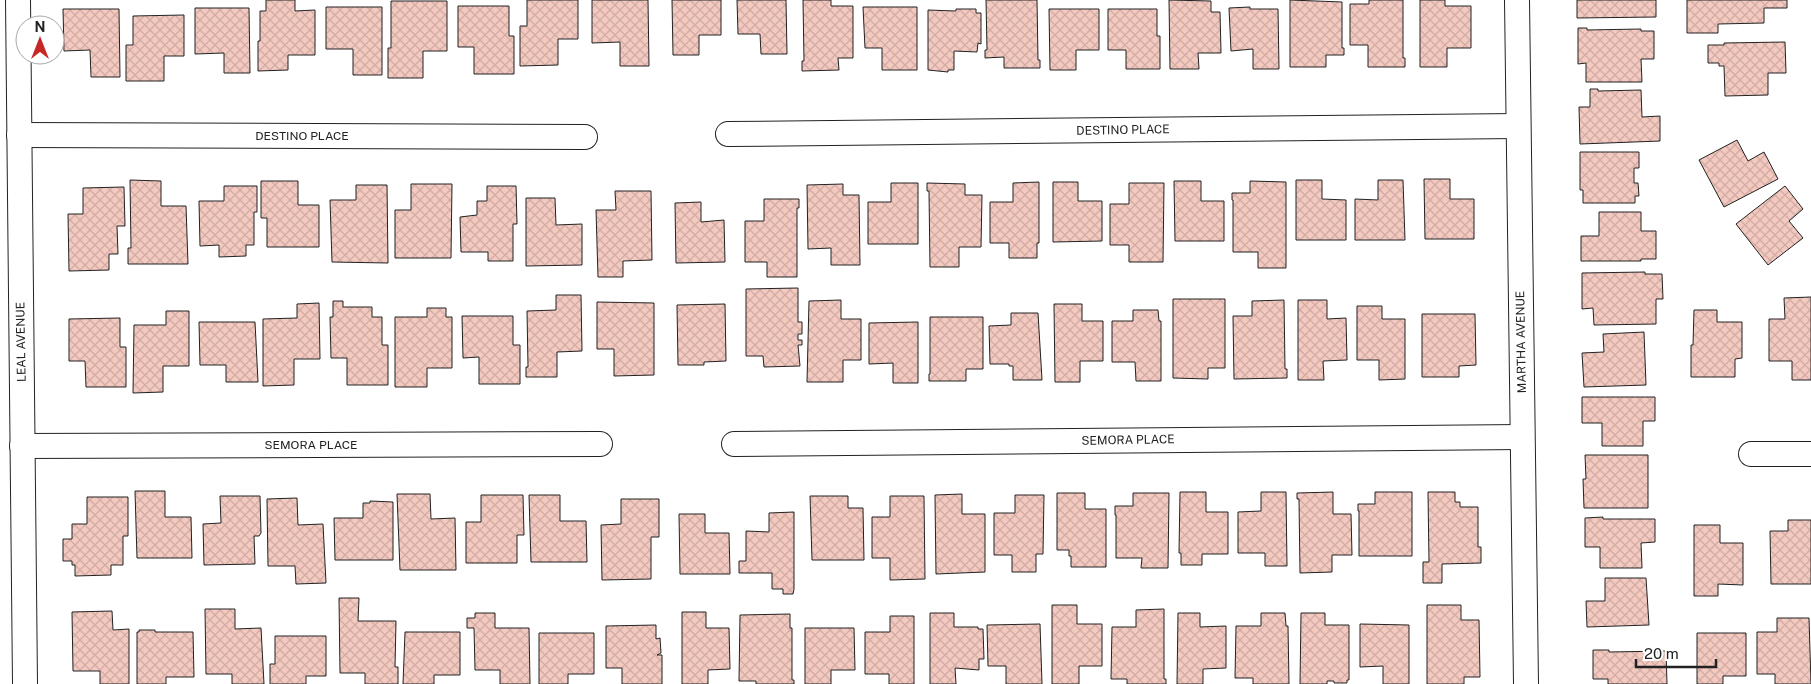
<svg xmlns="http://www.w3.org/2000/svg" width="1811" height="684" font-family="'Public Sans',sans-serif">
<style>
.building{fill:url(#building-cross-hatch);stroke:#222}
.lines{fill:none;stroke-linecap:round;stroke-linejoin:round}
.street-casing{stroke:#222;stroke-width:26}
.street{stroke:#fff;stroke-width:24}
.labels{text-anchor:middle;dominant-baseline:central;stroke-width:4;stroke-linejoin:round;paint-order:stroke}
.street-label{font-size:12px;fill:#222;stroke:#fff}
</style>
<defs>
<pattern id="building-cross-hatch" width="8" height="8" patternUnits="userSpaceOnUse" patternTransform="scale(1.25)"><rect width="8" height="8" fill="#f3c9c0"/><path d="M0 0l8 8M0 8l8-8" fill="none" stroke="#d0aca5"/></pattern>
</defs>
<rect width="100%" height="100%" fill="#fff"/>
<g class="building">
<path d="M266,0H295V11L315,10V55H288V70L258,71V41H260V11H266Z"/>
<path d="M527,0H578V39H558V65L520,66V26H527Z"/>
<path d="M592,0H648L649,66H620V42L592,43Z"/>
<path d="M672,0H721V35H699V55H673Z"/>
<path d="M737,0H786L787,54H761L760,34H738Z"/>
<path d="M803,0H831V6H853V58H838L839,70L802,71V61H804Z"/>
<path d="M986,0H1037L1038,60H1040V68H1004V57L985,58V50H987Z"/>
<path d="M1169,0L1211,1V12H1220L1221,53H1198L1199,69H1170Z"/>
<path d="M1290,0L1342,2V48H1344V55H1326V67H1290Z"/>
<path d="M1369,0H1403V58H1405V67H1368V45H1350V4H1369Z"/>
<path d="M1420,0H1445V6H1471V48H1447V67H1420Z"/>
<path d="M1577,0H1656V17L1577,18Z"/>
<path d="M1687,0H1787V8H1764V23L1718,24V33H1687Z"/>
<path d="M391,1H447V51H423V78H388V48H391Z"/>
<path d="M458,6H509V36H514V74H474V47H458Z"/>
<path d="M326,7H382V75H353V49H326Z"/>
<path d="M863,7H917V70H882V48H865Z"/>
<path d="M1250,7V9H1278L1279,69H1253V49L1231,51L1229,8Z"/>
<path d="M195,8H249L250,73H224V53L195,54Z"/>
<path d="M63,9H119L120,77H91L90,50L64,51Z"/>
<path d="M956,9H976V13H981V44L978,43L977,52L954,51V70H948V72L928,70V10L956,11Z"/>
<path d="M1049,9H1099V50H1076V70H1050Z"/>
<path d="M1108,9H1157V36H1160V69H1126V50H1108Z"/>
<path d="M184,15V56H164V81H126V45H133V16Z"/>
<path d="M1578,28H1587V30L1641,29V31H1654V59H1641L1642,82H1586V63L1578,64Z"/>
<path d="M1785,42L1786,73H1768V95L1725,96L1724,66H1719V63H1708V45H1724V43Z"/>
<path d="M1590,89H1598V91L1641,90L1642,117L1660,116V141L1580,144L1579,107H1590Z"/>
<path d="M1737,140L1748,161L1764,152L1778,179L1724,207L1699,160Z"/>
<path d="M1580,152H1639V168H1634V183H1638L1639,196H1635V203H1583V190H1580Z"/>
<path d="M1424,179H1450V199H1474V239H1425Z"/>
<path d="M130,180L161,181V206H186L188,264H128V248H131Z"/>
<path d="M1296,180H1322V199L1346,200V240H1296Z"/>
<path d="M1378,180H1403L1405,240H1355V199L1378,200Z"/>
<path d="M261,181H298V205H319V247H267V218H261Z"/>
<path d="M1174,181H1201V201H1224V241H1175Z"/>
<path d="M1250,181L1286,182V268H1258V252H1233V200H1232V193H1250Z"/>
<path d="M1039,182V243H1037V258H1009V243H990V202H1013V183Z"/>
<path d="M1053,182H1078V201H1102V241L1053,242Z"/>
<path d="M891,183H918V244H868V202H891Z"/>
<path d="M927,183L965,184V195H982L981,247H959V267H930L929,191H927Z"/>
<path d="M1129,183H1164L1163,262H1129V245H1110V204H1129Z"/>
<path d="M411,184H452L451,258H395V210H411Z"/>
<path d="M843,184V195H859L860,265H831V248L808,249L807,185Z"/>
<path d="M356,185H387L388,263L332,262L330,200H356Z"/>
<path d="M224,186H257V212H254V245H246V256L219,257V245L200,246L199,201H224Z"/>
<path d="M487,186H516L517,224H513V261H488V252H461L460,217L477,215V201H487Z"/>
<path d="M1785,186L1803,209L1789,221L1803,238L1768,265L1736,224Z"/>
<path d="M124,187L125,226H117L118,254H109V270L69,271L68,214H83V188Z"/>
<path d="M615,191H651L652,260L623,261V277H598L596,210H616Z"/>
<path d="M526,198H555L556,225L582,224V265L526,266Z"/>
<path d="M764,199H799V208H797V277H767V262H745V221H764Z"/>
<path d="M701,202V222L724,220L725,262L676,263L675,203Z"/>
<path d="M1599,212H1641V231H1656V259H1641V261H1581V236H1599Z"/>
<path d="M1645,272V274H1662L1663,299H1656V324L1594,325L1593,308L1582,309V273Z"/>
<path d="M798,288V322H802V334H798V340H802V345H798L800,366L764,367L763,356H746V289Z"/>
<path d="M556,295H581L582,351L557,352V377H526V367H528L527,311L556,310Z"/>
<path d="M1811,297V380H1792V361H1769V319H1785L1784,298Z"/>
<path d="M1173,299H1225V368H1208V379L1173,378Z"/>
<path d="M841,300V319H861V360H843V382H807L809,301Z"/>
<path d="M1284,300L1285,369H1287V378L1234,379L1233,316H1252V301Z"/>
<path d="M1298,300H1327V319L1346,318L1347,360L1323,361L1324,380H1298Z"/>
<path d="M333,301H343V307H372V317H382V345H388V385H347V358H331L330,317H333Z"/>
<path d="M597,302L654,303V375L614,376V349H597Z"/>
<path d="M319,303L320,359H294V385L263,386V319L297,318V304Z"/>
<path d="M725,304L726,361L704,362V365H678L677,305Z"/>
<path d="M1054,304H1082V321H1103V361H1080V382H1055Z"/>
<path d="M1357,306H1382V319H1405V379L1379,380V360H1357Z"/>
<path d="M427,308H446V317H452V368H427V387H395V317H427Z"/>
<path d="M1133,310H1158L1159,321H1161V381H1136L1135,362H1112V321H1133Z"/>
<path d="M1694,310H1717V322H1742V358L1735,359V377H1691V345H1693Z"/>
<path d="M166,311H189V366H163V392L133,393L134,325H166Z"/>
<path d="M1011,313H1038L1042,380H1013V366H1009V364H990L989,326L1011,325Z"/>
<path d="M1422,314H1475L1476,365L1459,366V377H1422Z"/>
<path d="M462,316H513V345H520V384H479V357L463,358Z"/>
<path d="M930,317H983V369H966V381H929V374H930Z"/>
<path d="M120,318V347H126V387H86L85,361H69V319Z"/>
<path d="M199,322H255L258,382H226V365H200Z"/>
<path d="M918,322V383H893V363L869,364V323Z"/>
<path d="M1644,332L1646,385L1584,387L1582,353L1604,352L1603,334Z"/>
<path d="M1582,397H1655V421H1643V446H1602V423H1582Z"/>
<path d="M1585,455H1648V508H1584L1583,479H1586Z"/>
<path d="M135,491H165V517H191L192,558H137Z"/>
<path d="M1180,492H1206V512H1228V554H1202V565H1181V553H1179Z"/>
<path d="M1261,492H1286L1287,566H1265V553H1238V512L1261,511Z"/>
<path d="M1333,492V514H1351L1352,555H1332V572L1300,573L1299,499H1297V493Z"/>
<path d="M1375,492H1412V556H1359V511H1358V504H1375Z"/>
<path d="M1428,492H1455V502H1460V507H1478V547H1481V563L1442,564V583H1423V562H1429Z"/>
<path d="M1057,493H1085V509H1106V567H1071V556H1069V550H1057Z"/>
<path d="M1133,493H1169L1168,568H1141L1142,558H1116V515H1115V506H1133Z"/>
<path d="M397,494H430L431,519L455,518L456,570H400Z"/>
<path d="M962,494V514H985V572L936,574L935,495Z"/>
<path d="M481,495H523L524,535H517V563H466V522H481Z"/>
<path d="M529,495H560V521H586L587,562H531Z"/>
<path d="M1015,495H1044L1043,554H1036V572H1012V555H994V513H1015Z"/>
<path d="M220,496H260L261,533L259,536H254L255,564L204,565L203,524L221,523Z"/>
<path d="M810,496H848V508H863L864,560H812Z"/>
<path d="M890,496H924L925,579L890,580V558H872V517H890Z"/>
<path d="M87,497H128V536H123V565H111V575L75,576V565H72V561H63V539H72V524H87Z"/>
<path d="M297,498L298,525L323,524L326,583L296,584L295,566H268L267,499Z"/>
<path d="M621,499H659V537H651V579L602,580L601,525L621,524Z"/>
<path d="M370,501L393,502V560H335L334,518H363V503H370Z"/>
<path d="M794,512V589L793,594H783V589H772V573H739V561H746V531L769,532V513Z"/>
<path d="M679,514H705V533H729L730,574H680Z"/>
<path d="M1603,517V519H1655V542L1641,543L1642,568H1600V547H1585V518Z"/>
<path d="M1788,520H1811V584H1771L1770,531H1788Z"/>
<path d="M1694,525H1720V543H1743V585L1718,584V596H1694Z"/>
<path d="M1605,578H1646L1649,625L1587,627L1586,601H1605Z"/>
<path d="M339,598H359L358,621H396L395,667H398V684H365V673H340Z"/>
<path d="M1052,605H1077V624H1102V666H1079V684H1052Z"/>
<path d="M1427,605H1461V620H1479L1480,677H1464V684H1427Z"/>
<path d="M205,609H235V629L261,628L264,684H232V674H206Z"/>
<path d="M1164,609V679H1166V684H1127V679H1111L1112,627H1136V610Z"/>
<path d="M112,611L113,630L129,629V684H100V671H73L72,612Z"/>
<path d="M682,612H706V628H729L730,669L708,670V684H682Z"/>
<path d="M475,613H495V628H529L530,684H500V670H475L474,628H467V618H475Z"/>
<path d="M930,613H954V627H978V629H983L984,659H979V670L955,668L956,684H930Z"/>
<path d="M1178,613H1200V627L1226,626V668L1203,669V684H1177Z"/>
<path d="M1261,613H1285L1286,626H1288L1289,684H1253V678H1235L1236,626H1261Z"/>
<path d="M1301,613H1325V625H1349V680H1347V683H1334V681H1327V684H1300Z"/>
<path d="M790,614V628H792V680H794V684H756V681H739L740,615Z"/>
<path d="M890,616H914V684H889V674H865V632H890Z"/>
<path d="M1777,618H1809L1811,684H1775V674H1757V632H1777Z"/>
<path d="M1040,624L1042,684H1006V666H988L987,625Z"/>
<path d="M1360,624L1409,625V684H1383V666L1360,667Z"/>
<path d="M656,625V639L660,638L661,653L657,655H662V684H622V668H606V626Z"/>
<path d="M805,628H854L855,670H831V684H805Z"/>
<path d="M139,630H155V632H193L194,677H166V684H137V632H139Z"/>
<path d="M405,632H460V675H434V684H403Z"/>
<path d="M539,633H594V674H568V684H539Z"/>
<path d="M1697,633H1746V676H1723V684H1697Z"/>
<path d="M275,636H326V676H306V684H270V664H275Z"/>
<path d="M1593,650H1609V652L1666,651L1667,684H1608V679H1593Z"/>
</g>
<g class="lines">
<defs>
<g id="street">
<path d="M18,0L25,684"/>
<path d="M1517,0L1526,684"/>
<path d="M728,134L1518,126"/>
<path d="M19,135L585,137"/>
<path d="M734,444L1522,437"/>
<path d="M22,446L600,444"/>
<path d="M1751,454H1811"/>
</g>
</defs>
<use href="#street" class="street-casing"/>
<use href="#street" class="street"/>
</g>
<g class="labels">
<g class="street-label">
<text transform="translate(1123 130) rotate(-1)">DESTINO PLACE</text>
<text x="302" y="136">DESTINO PLACE</text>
<text transform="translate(21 342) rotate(-91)">LEAL AVENUE</text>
<text transform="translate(1521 342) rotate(-91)">MARTHA AVENUE</text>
<text transform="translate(1128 440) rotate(-1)">SEMORA PLACE</text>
<text x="311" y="445">SEMORA PLACE</text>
</g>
</g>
<g transform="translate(40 40)"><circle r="24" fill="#ffffff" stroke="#a7a7a7"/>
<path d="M0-4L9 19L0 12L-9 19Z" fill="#c62828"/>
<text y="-8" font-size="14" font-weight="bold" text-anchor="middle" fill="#222222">N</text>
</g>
<path d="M1636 659v8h80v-8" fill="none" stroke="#222222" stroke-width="2.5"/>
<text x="1644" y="659" font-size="15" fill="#222222" stroke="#ffffff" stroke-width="4" paint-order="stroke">20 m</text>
</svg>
